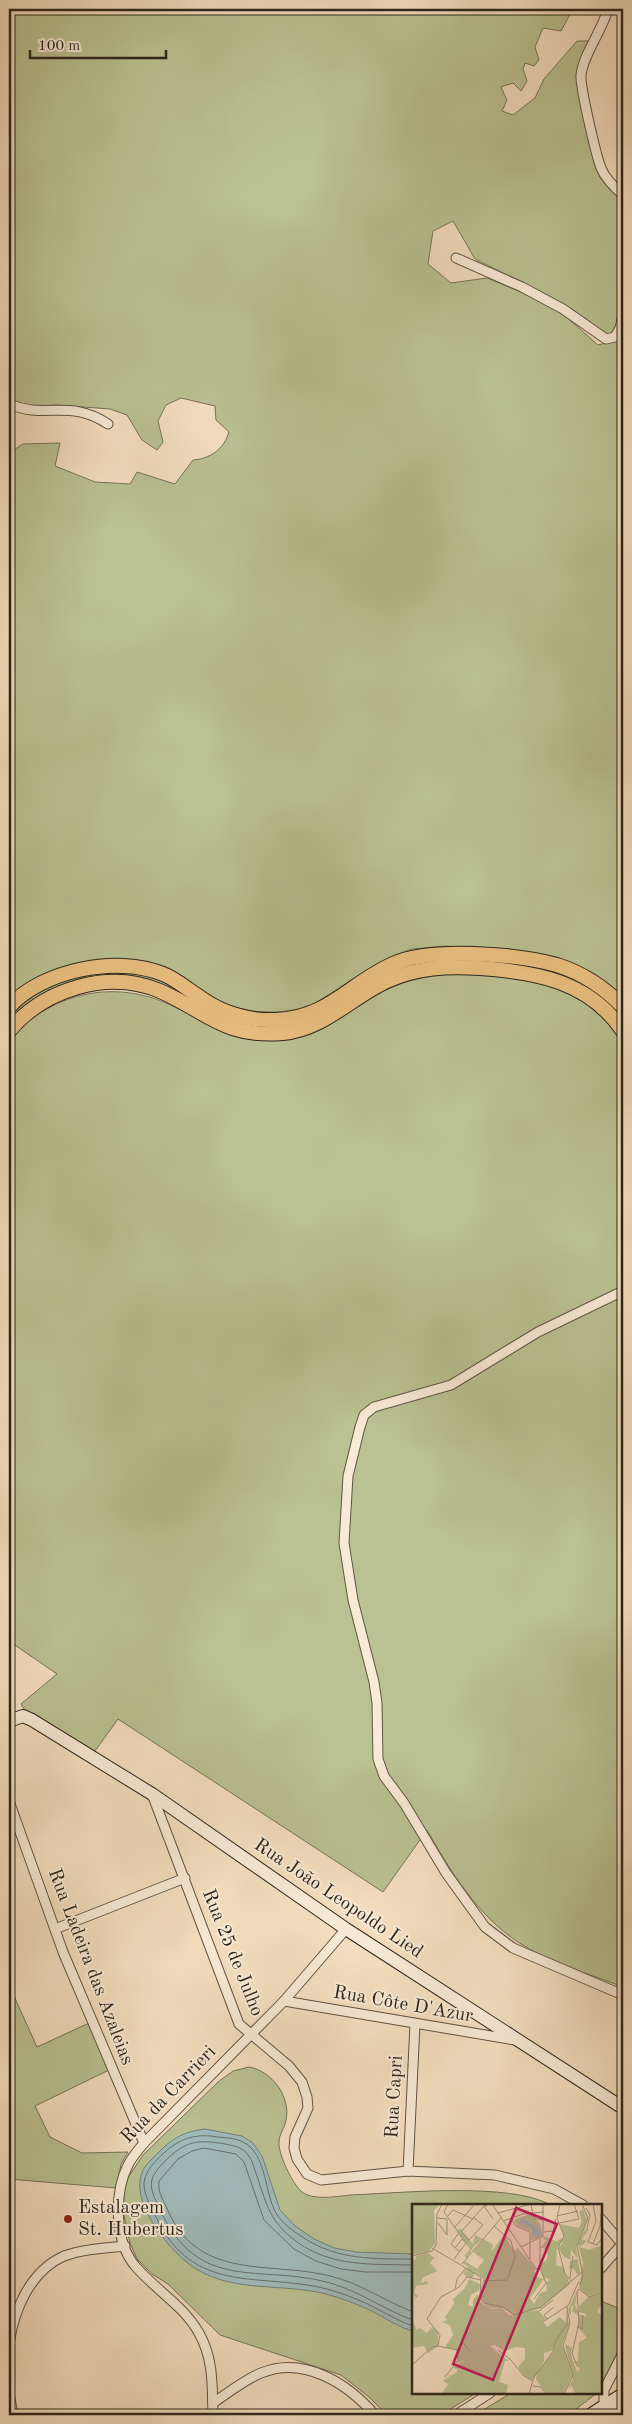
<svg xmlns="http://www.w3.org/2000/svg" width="632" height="2424" font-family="'Old Standard TT',serif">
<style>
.green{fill:#bac192;stroke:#747457}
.water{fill:#9fbaba;stroke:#717f7b}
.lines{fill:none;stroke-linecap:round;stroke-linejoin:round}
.shore{stroke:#66706b;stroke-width:1}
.street-casing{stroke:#5f5445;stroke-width:11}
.secondary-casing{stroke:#2d261c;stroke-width:14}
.primary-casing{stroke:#2d261c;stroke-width:16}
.street{stroke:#f8ead5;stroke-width:9}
.secondary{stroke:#f8ead5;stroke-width:12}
.primary{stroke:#eabf80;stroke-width:14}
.poi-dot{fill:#8f2418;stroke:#f8ead5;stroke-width:2}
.labels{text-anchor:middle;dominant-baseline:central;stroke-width:4;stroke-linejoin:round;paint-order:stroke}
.street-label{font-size:19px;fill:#2d261c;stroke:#f8ead5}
.poi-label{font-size:19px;fill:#2d261c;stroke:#f8ead5;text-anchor:start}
.inset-road{fill:none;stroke:#a4947e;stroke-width:1}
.view{fill:#c2185b;fill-opacity:0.15;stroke:#c2185b;stroke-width:2.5}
.inset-edge{fill:none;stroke:#2d261c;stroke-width:2.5}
</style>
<rect width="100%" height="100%" fill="#f4debf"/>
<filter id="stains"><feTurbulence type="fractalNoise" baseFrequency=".004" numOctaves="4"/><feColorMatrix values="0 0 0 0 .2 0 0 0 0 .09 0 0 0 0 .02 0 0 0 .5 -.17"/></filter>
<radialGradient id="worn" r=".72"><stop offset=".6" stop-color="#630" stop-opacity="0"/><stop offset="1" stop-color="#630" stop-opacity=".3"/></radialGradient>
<g class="green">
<path d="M9,9H573L561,31L543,28L535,47L539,60L534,66L525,63L523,69L527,81L521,91L513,83L501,87L507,100L502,111L513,115L535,98L544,79L577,41H588L579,75L600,170L623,197V302L620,322L615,331L609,335L599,333L521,282L475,259L453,221L433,231L428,264L451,283L487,278L521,292L562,313L598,345L623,339V337V995L595,974L554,957L445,946L412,949L398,954L383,961L316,1003L299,1009L278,1012H259L228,1006L172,972H51L25,985L9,999V453L23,444L60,443L55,466L95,482L130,484L137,472L175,484L193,460C210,459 224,449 229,432L216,420L215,406L181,398L166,405L158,421L163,442L157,450L142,440L127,415L110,409L57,405L24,407L9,400Z"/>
<path d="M431,959C491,959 555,961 605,998C612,1004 623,1011 623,1021C604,995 570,974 538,969C520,966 500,966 481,964C451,962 421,960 392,973C355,988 327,1023 285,1026C260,1028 233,1026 211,1014C196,1005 181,995 165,988C113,965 46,982 9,1023V1015C21,1001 37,989 54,982C84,970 138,968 166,982C178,987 187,996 197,1003C216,1016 238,1025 261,1025C283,1026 305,1023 324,1013C361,995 388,963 431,959Z"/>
<path d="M457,973C517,978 590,981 623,1042V1987C590,1974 547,1962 518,1942C477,1915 451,1872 427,1830L383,1892L118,1719L95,1751L26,1712L21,1704L57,1674L9,1641V1040C49,994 110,979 166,1003C202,1019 223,1038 264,1040C315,1043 342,1011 384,991C408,979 431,975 457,973Z"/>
<path d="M9,1985L37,2047L89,2023L109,2070L35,2106L50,2137L82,2153L128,2152L121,2164L116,2188L9,2179Z"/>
<path d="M249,2067C272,2071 291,2097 286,2120C285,2128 279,2134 279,2142C278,2154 293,2185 302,2192C314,2201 338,2196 351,2195C400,2193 510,2182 551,2205H413V2393H476L441,2415H387L369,2397L341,2375L220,2335L168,2284L152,2274L137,2259L130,2243L122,2207L125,2182L143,2155L218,2082L233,2071Z"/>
<path d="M601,2301L623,2310V2342L601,2385Z"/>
<path d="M511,2393H597L568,2415H475Z"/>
</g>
<path class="water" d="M205,2129L242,2136L253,2143L262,2156L280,2210L295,2226L314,2239L334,2248L356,2252L413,2254V2331C401,2328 390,2321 379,2315C363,2306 344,2299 326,2294C283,2283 236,2293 196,2269C172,2254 132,2206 141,2176C143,2166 152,2159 159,2152C172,2138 186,2131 205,2129Z"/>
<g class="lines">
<g class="shore">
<path d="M413,2259C375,2259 337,2260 304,2238C294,2232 282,2223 276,2213C264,2192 267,2154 243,2142C236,2138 226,2138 218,2137C200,2134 186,2136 171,2147C161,2155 146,2168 144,2182C143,2194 151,2206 156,2217C193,2296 260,2272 327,2289C345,2294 363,2301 379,2310C391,2316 401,2322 413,2326"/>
<path d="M413,2265C372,2264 332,2267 297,2242C270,2222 267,2206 257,2176C254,2169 253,2161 248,2155C243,2147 234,2146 225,2144C197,2139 185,2141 164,2162C147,2180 149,2186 159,2208C199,2295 259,2263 330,2283C362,2292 384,2310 413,2320"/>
<path d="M413,2272H366L341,2269L316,2261L294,2249L264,2220L244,2162L236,2154L204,2148L192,2151L178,2159L159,2181C157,2192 165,2203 169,2213C201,2281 271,2261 330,2276C360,2283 385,2301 413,2312"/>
</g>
<defs>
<g id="street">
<path d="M608,9C602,31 583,55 581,75C580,87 596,155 601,168C605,178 615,188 623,195"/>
<path d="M456,258L522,287L563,309L606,339L615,337L620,328L623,315"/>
<path d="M9,404C46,420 69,398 108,424"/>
<path d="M623,1291L538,1332L451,1385L374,1407L364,1415L360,1427L348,1476L344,1543L353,1600L374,1682L377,1703L378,1759L384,1776L404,1803L446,1873L485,1927L513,1948L623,1995"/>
<path d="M152,1794L239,2024L289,2066L302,2082L307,2097L308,2108L295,2137L294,2148L297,2159L307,2174L321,2180L408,2171L495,2175L554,2189L583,2205"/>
<path d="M9,1801L63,1952L144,2143"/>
<path d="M55,1929L185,1878"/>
<path d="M284,2001L515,2040"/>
<path d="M408,2171L415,2024"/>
<path d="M601,2219L623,2245"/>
<path d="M601,2268L623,2243"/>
<path d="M9,2344C14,2310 30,2271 64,2256C83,2249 105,2248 125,2246"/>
<path d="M9,2393L13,2415"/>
<path d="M213,2403C228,2393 244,2380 261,2373C304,2355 348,2384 375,2415"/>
<path d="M213,2415C212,2386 214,2360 199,2333C183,2305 157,2291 136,2267C114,2242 114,2193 128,2165C132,2157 138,2150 144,2143L284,2001L346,1929"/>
<path d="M456,2415L490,2393"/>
<path d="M619,2415L615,2409L604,2406V2390L623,2353"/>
</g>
<g id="secondary">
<path d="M9,1721L23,1716L32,1720L152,1794L346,1929L623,2108"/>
<path d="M590,2415L623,2394"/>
</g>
<g id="primary">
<path d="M9,1007C42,970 117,955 163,974C176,979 187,989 198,996C221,1013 247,1021 276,1020C328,1018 350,983 393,964C430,947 518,954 557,965C582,973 605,988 623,1007"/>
<path d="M9,1031C44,989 108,969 160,991C208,1012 224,1038 283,1033C324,1029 352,997 387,981C417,967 448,966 480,968C536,972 589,981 623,1031"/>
</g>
</defs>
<use href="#street" class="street-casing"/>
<use href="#secondary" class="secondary-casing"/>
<use href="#primary" class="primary-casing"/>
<use href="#street" class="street"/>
<use href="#secondary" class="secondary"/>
<use href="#primary" class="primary"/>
</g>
<circle class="poi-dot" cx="68" cy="2219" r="5"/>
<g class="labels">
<g class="street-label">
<text transform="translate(338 1899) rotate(34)">Rua João Leopoldo Lied</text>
<text transform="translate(232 1953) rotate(68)">Rua 25 de Julho</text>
<text transform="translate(90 1967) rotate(69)">Rua Ladeira das Azaleias</text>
<text transform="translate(403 2005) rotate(10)">Rua Côte D'Azur</text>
<text transform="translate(169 2095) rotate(-46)">Rua da Carrieri</text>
<text transform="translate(395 2097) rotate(-87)">Rua Capri</text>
</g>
<g class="poi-label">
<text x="78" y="2208">Estalagem<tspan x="78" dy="22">St. Hubertus</tspan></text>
</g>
</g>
<g transform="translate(412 2204)">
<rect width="190" height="190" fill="#f4debf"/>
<path d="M0,0H28L22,6L23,39L17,47L0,51ZM171,5L175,17L164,43L168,69L166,71L161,64L157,65L158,57L166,55L159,46L158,56L151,52L146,43L150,40L151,37L145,42L144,61L151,63L158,80L129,104L114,108L126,106L134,115L131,118L135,123L148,113L155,120V110L157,121L150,141L160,171L151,190H135L124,175L125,169L143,146L145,135L142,146L132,149V157L121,176L112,172L106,163L113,155V144L104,143L92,147L83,141L78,142L97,157H93L87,178L96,181L94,190H29L37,180L31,177L33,175L45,168V165L41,164L52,156L45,159L46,147L33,143L41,131L38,121L30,118L35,116L33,113L42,100L41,95L53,84L57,75L68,80L67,86L59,91L56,101L61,103V96L66,90L67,97L72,101L80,105L90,104L96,110L103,112L91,104H79L73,101L72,100L70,99L69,97L68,96L67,92L70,78L68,94L70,99L75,101L68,93L71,75L69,72L58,64L68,72L70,75L60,67L63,70L60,74L55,73L51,69L56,63L51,59L53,57L65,65L72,56L61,48L72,35L81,41L79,48L92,31L102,47L106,44L124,65L122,67L125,73L132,75L118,94L122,100L128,89L135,87L134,78L138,76L130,72L128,58L134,57L136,52L132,44H128L134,37L130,33L119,36V27L106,22L102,16L119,9L128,20L131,32L144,37L152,34L148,20L167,24L170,17L167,8ZM48,24L61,40L63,31L71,35L62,42L55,54L52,52L58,45L45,28ZM174,24L177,25L170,35L175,37L168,43L177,46L190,41V87L177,92L167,84L171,59L166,39ZM16,49L22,54L18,59L25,67L10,74L9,79L14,77L17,80L4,82L2,89L6,92L0,98L4,93L0,90V52L3,57L4,52ZM165,87L163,101L167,110L174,113V110L167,108V102L176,93L190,89V100L185,107L190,112V190H163L160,182L156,184L161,175L153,140L160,144L159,151L165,168L168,165L162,158L166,157L167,138L175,134L166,123L167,112L160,107L162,100L159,103V112L156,106ZM0,116L5,126L8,124L15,129L20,123L26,127V142L16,149L12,142L0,144Z" fill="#bac192"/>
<path d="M109,14L126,23L130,31L122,32L119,23L108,18Z" fill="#9fbaba"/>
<path class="inset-road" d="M36,0L32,8L51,35M80,0L124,65L128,64M148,0L145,14L152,32L146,43L153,70L159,77M181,0L184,17L176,38L185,41L190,34M119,1L122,14L130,16M72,2L81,15M174,4L178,11L175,24M86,9L119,0M36,12L41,6L61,15M145,12L166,7M25,14L35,15V31L26,19M62,14L71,21L57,36L49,28L72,2L77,0M100,16L104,22L118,28V55M100,16L105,6L104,0M91,17L111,10L132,8M147,19L167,15L162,0M42,24L63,0M132,28L141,27L144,15M46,30L39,40L48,48M181,40L188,22L190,2M109,43L131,32V0M20,44L69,73L68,93L72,99L91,103L102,111L129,103L170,68M0,52L20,47L24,41L25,10L30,0M42,55L54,39L50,35L43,44M50,60L89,14M158,74L161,52M71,77L95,76L103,53L99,37L82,22M168,81L171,72L165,42L176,14L170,0M43,85L45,75L54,64M122,95L134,79L128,64V35M127,107L141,96M135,115L132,111L142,103M131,118L155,102M166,123L170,125L171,111M26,142L45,146L51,139L59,148M86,146L98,155L112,172L121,177M0,161L20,143L26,142L28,131L15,115L29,93L47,83L55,73L69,76M166,163L160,150L167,118L165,88L167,85L177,93L190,88M33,173L46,156L45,146M121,182L129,183L134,190M117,190L122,173L142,146L144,136L155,120V107M152,190L161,171L151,142L158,119L155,104L167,77"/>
<path class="view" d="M104,4L145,20L81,176L41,160Z"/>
<rect width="190" height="190" class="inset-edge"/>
</g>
<rect width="632" height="2424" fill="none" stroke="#f4debf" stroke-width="30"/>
<rect x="10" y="10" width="612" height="2404" fill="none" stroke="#2d261c" stroke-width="2.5"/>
<rect x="15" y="15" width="602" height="2394" fill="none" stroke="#2d261c"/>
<path d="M30 50v8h136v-8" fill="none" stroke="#2d261c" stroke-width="2.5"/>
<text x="38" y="50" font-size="15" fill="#2d261c" stroke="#f8ead5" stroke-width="4" paint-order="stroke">100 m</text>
<rect width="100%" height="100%" filter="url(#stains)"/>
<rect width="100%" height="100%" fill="url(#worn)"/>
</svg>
